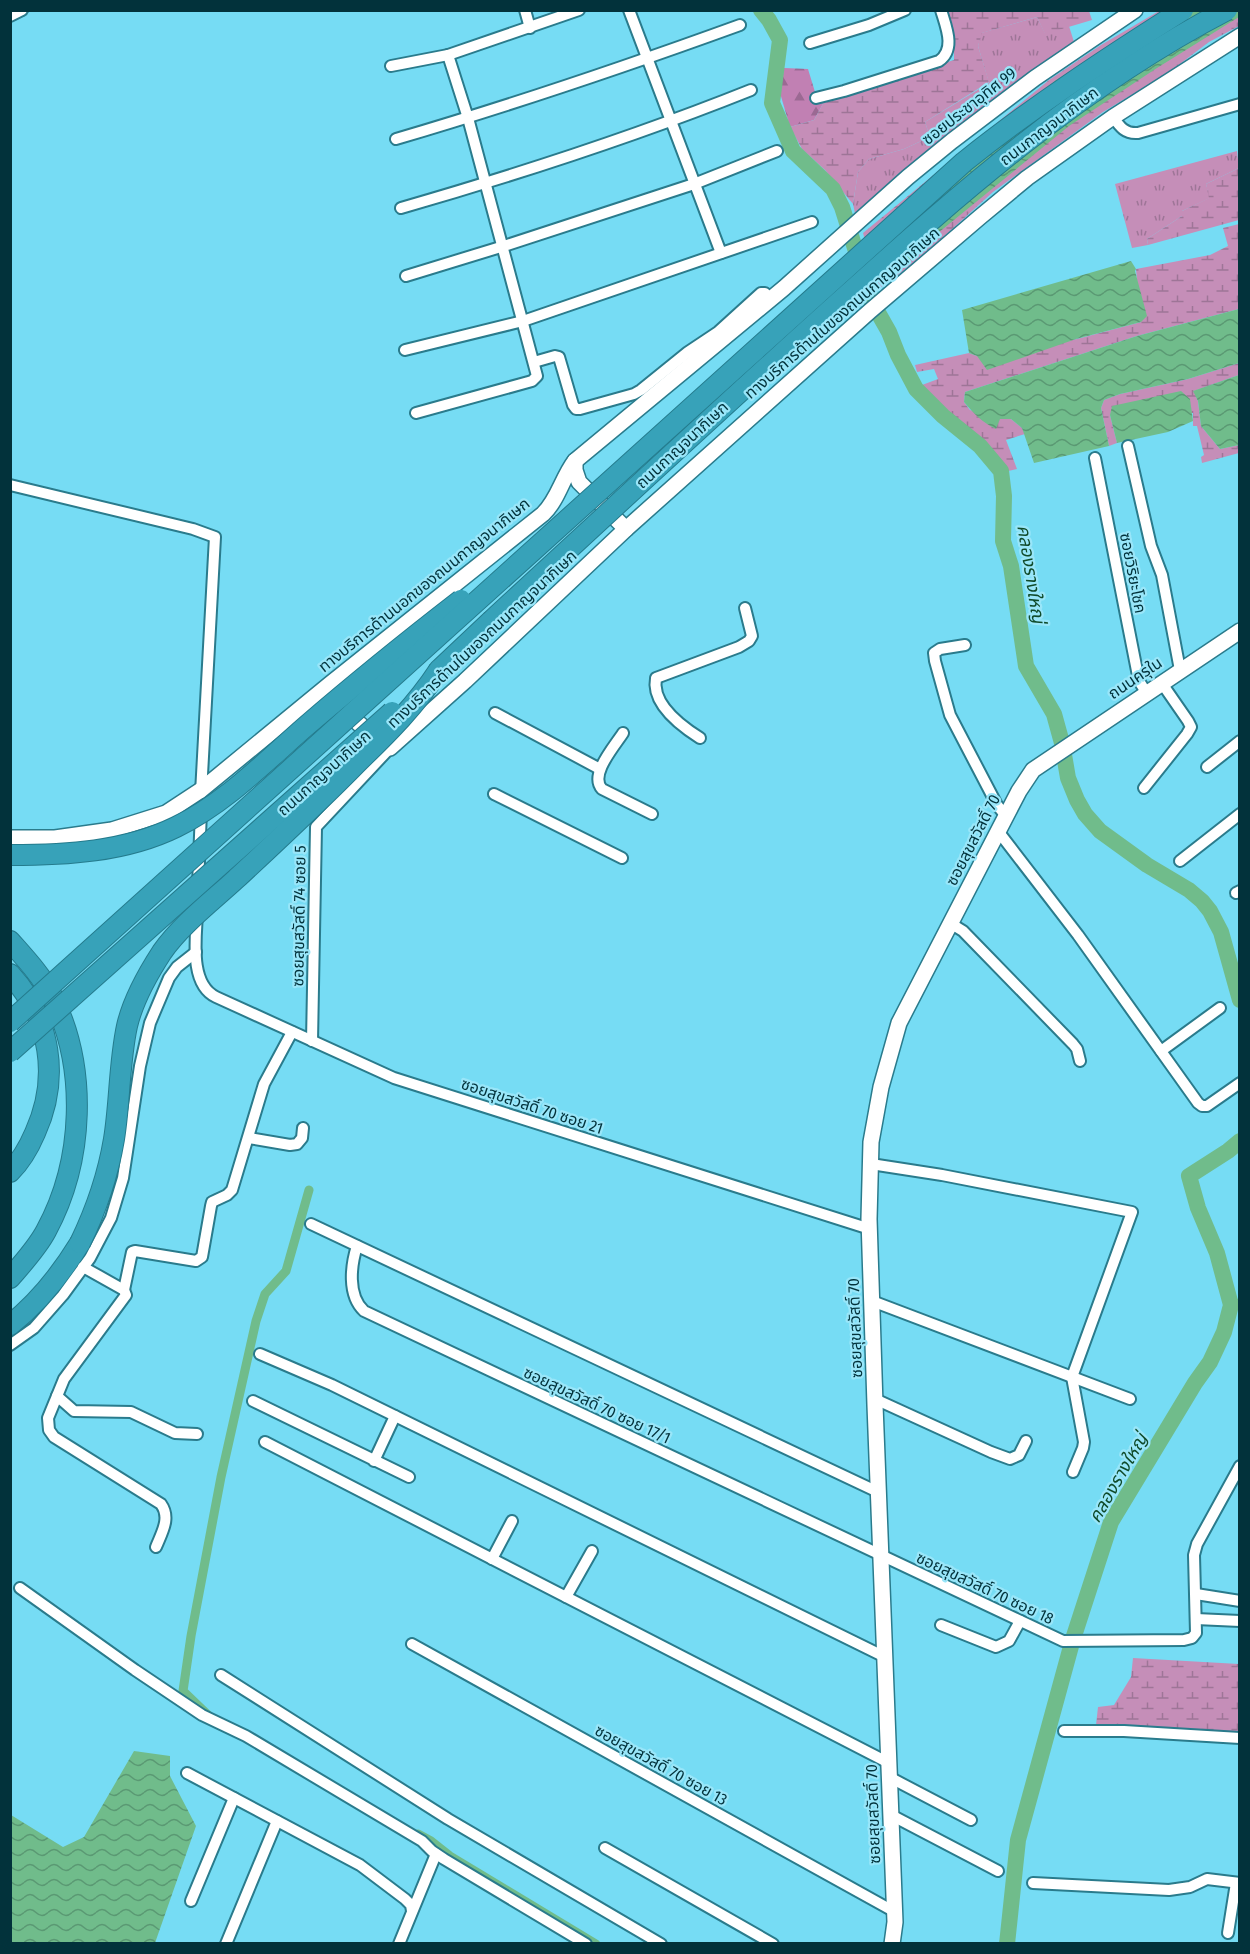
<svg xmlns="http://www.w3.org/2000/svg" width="1250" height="1954" font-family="'Fira Sans Condensed','Noto Sans Thai',sans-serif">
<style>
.grass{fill:url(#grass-tufts)}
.forest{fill:url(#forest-firs)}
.wetland{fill:url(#wetland-marsh)}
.water{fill:url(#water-waves)}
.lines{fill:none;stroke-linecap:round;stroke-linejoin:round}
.canal{stroke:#70bc8b;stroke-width:9}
.river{stroke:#70bc8b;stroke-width:16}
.street-casing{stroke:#2a7b8c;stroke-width:14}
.secondary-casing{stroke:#2a7b8c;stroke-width:18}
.highway-casing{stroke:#247b8d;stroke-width:22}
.street{stroke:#fff;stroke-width:10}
.secondary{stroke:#fff;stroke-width:15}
.highway{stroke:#37a2b9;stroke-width:20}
.highway-bridge-casing{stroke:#247b8d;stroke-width:22;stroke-linecap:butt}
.highway-bridge{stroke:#37a2b9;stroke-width:20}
.labels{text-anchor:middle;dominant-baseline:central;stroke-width:4.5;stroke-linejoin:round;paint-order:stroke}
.street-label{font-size:16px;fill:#02323b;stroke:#99e6f9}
.water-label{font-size:18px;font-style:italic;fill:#104b2b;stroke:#99e6f9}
</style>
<defs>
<pattern id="grass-tufts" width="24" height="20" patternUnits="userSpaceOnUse" patternTransform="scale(1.5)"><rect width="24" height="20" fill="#c58eb8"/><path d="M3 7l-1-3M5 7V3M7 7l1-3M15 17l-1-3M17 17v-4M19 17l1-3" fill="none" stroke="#9e7597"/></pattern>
<pattern id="forest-firs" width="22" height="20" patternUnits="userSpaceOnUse" patternTransform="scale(1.5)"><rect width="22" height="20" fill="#c180b3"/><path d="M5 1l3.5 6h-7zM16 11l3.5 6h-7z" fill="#9b6993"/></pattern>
<pattern id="wetland-marsh" width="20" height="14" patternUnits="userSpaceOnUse" patternTransform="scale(1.5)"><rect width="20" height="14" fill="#c58eb8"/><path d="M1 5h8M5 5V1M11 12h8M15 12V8" fill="none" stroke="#9e7597"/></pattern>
<pattern id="water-waves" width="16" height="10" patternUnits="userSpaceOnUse" patternTransform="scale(1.5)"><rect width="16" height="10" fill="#70bc8b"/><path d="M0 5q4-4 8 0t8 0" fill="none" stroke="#5a9973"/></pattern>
</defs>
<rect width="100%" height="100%" fill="#76dcf4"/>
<g class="grass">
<path d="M1037,17L1045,33L1069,26L1074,42L994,100L856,218L853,204L858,172L869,159L904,149L930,137L925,122L989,83L978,46L981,33Z"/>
<path d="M1237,151L1239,168L1206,184L1210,198L1182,211V216L1147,239L1148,245L1132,248L1115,184Z"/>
</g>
<path class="forest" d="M784,68L808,69L815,92L825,100L814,120L790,127L780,93Z"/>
<g class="wetland">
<path d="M945,11H1089L1092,20L1045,34L1037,17L982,33L978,46L989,82L925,122L930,137L904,149L869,159L858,172L853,204L825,170L802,149L790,127L814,120L825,100L954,60V48Z"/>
<path d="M1159,11H1239V26L1209,42L1168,73L1103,112L993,192L918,260L879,289L863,233L1049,80L1101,45Z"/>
<path d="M1239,168V220L1148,245L1147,239L1182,216V211L1209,198L1206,184Z"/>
<path d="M1239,224V309L1137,336L965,392L964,402L970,410L1000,419H1011L1022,428L1025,434L1006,440L1017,469L1004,472C979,441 948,416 922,385L938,379L934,369L917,372L915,365L969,353L977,356L1077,339L1141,322L1136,269L1210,255L1228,246L1223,228Z"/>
<path d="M1239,363V375L1194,391L1198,401L1201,426L1220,449L1239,445V453L1202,463L1201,457L1204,455L1197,426H1193V413L1110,415L1117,443L1109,446L1101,408L1104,400L1120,394L1188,379Z"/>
<path d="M1133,1658L1239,1664V1733L1096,1725L1098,1707L1114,1705L1131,1677Z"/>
</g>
<g class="water">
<path d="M1169,11H1239V17L1157,68L1069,126L927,242L901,269L884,276L873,259L868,239L876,229L1056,80Z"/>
<path d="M1131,261L1136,269L1135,271L1147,316L1141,322L1076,339L987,370L977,356L969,353L962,310Z"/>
<path d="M1239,309V363L1188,379L1120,394L1104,400L1101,408L1109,446L1034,463L1022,428L1011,419H1000L996,429C983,423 973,413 964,402L965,392L1137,336Z"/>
<path d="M1239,375V445L1220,449L1201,426L1198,401L1193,391Z"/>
<path d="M1181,391L1190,399L1193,421L1168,432L1117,443L1110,415L1112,406Z"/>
<path d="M134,1751L170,1756V1776L196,1826L155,1943H11V1815L63,1847L84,1837Z"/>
</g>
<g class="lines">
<g class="canal">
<path d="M1231,1305L1240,1303"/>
<path d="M208,1715L183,1691L191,1636L221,1477L256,1321L265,1294L286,1271L309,1190"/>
<path d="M418,1834L431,1841L450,1856L596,1944"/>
</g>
<g class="river">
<path d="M761,10L769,20L780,40L772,103L793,151L833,189L842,207L872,302L889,332L898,355L916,389L943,416L980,446L1001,471L1004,496L1003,541L1011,566L1026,666L1054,714L1062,743L1068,778L1077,800L1085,814L1100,831L1147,865L1189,890L1202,901L1210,911L1221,932L1240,1000"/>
<path d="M1007,1944L1018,1840L1073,1639L1111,1522L1195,1383L1210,1362L1224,1332L1231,1305L1217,1253L1198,1208L1189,1176L1228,1151L1240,1141"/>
</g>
<defs>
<g id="street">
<path d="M525,10L530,28"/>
<path d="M629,10L721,253"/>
<path d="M10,16L22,10"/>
<path d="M810,43L869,25L905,10"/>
<path d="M391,66L448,55L579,10"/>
<path d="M816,98L844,91L939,61C956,49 946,27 941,10"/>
<path d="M1113,117C1120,127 1125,134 1138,133L1240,104"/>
<path d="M396,139C512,105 627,66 740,25"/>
<path d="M401,208C519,174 636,136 751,90"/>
<path d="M406,276L504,246L694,184L777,151"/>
<path d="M405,350L523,321L812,222"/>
<path d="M534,362L555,356L559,357L573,405L576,409H580L634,394L641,390L688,352L718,332L761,293H765L770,299"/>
<path d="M416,413L532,381L537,376L468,118L448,55"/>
<path d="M1128,446L1151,546L1162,575L1180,670"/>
<path d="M1095,458L1139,681L1146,692"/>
<path d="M10,485L193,529L215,537L201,793"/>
<path d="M965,645L940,649L934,653L935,661L950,715L997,805L1006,816"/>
<path d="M495,713L600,769"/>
<path d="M623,733C614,747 589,775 602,789L652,814"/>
<path d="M700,738C681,726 651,704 656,678L739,647L749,641L752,636L745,608"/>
<path d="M1207,767L1240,741"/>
<path d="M1144,788L1187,734L1191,727L1188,721L1161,682"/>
<path d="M494,794L622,858"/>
<path d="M998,831L1078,935L1198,1103L1202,1106H1207L1240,1083"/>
<path d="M1180,861L1240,814"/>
<path d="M198,885L201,811"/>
<path d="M1236,893L1240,891"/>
<path d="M197,913C196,938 189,984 216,997L394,1078L870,1229"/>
<path d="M950,923L963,931L1073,1044L1077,1049L1080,1061"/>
<path d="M312,1041L316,827L390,748"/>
<path d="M1161,1051L1220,1008"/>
<path d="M249,1138L290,1145L297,1144L302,1138L303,1128"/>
<path d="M871,1164L942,1175L1132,1212L1072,1377L1084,1442L1083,1448L1073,1472"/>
<path d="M311,1224L878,1492"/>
<path d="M357,1246C351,1265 347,1295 364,1311L1063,1641L1184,1640L1192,1638L1196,1633L1194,1555L1197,1544L1240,1466"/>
<path d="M83,1267L124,1290L126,1295L64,1379L48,1418L49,1430L54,1437L161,1504C171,1518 162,1532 156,1547"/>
<path d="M124,1290L132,1252L135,1251L196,1261L202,1257L211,1206L212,1202L227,1195L232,1190L264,1084L292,1032"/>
<path d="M872,1301L1130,1399"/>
<path d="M10,1345L34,1328L63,1295L90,1258L111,1218L123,1178L140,1066L150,1023L169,978L177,967L196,952"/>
<path d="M260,1354L332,1385L885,1657"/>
<path d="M57,1396L74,1411L131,1412L175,1433L197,1434"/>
<path d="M875,1399L991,1452L1010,1459L1019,1455L1026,1441"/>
<path d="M253,1401L409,1477"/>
<path d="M265,1442L889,1763"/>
<path d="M374,1461L395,1416"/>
<path d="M492,1559L512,1521"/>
<path d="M20,1588L135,1670L202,1715L246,1736L422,1841L432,1851L444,1859L586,1944"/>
<path d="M1196,1594L1240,1601"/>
<path d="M566,1597L592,1551"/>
<path d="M1196,1619L1240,1621"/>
<path d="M941,1625L996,1647L1009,1641L1020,1621"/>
<path d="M412,1644L895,1912"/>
<path d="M221,1675L448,1819L661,1944"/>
<path d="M1064,1731H1124L1240,1738"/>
<path d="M187,1773L360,1865L405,1899L411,1905L412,1911"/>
<path d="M889,1777L971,1820"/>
<path d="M891,1815L998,1871"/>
<path d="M605,1848L773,1944"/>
<path d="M1033,1883L1169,1890L1190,1887L1207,1879L1240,1883"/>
<path d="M191,1901L234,1798"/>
<path d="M1228,1933L1236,1883"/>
<path d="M226,1944L277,1821"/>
<path d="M399,1944L436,1854"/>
</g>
<g id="secondary">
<path d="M575,461V470L579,482L626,529"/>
<path d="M342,709L385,746L390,748L465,681L626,529L870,311L980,217L1027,178L1113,117L1240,36"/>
<path d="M10,838H55L112,830L166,813L201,790L330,684L543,514C558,500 562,478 575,461L784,288L908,177L952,141L1035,78L1135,10"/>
<path d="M892,1944L895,1922L875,1405L869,1219L871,1142L881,1087L899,1023L1019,791L1033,770L1240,631"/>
</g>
<g id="highway">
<path d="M439,670L491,621"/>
<path d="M10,941C25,958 42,976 52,996C88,1068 84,1161 46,1231C37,1248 23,1263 10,1278"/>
<path d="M10,974C51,1019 60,1078 35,1133C29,1147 21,1161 10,1172"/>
<path d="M10,1325C39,1302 61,1274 80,1243"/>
</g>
</defs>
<use href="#street" class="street-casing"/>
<use href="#secondary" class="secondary-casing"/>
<use href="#highway" class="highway-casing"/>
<use href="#street" class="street"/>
<use href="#secondary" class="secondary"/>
<use href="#highway" class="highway"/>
<defs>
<g id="highway-bridge">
<path d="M491,621C607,514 722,407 839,302C959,194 1082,85 1227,10"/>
<path d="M10,855C66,855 125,852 176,827C224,804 265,762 305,727C356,683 408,641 461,600"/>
<path d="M10,1022L964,162C1034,106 1107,58 1183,10"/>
<path d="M10,1052L392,712"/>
<path d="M80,1243C96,1210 108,1175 114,1139C120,1102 119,1063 127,1026C133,1000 147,975 162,952C182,924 211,902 236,879C278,840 319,802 358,762C388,733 416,705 439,670"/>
</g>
</defs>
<use href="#highway-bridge" class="highway-bridge-casing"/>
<use href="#highway-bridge" class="highway-bridge"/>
</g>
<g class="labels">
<g class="street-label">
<text transform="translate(969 106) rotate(-38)">ซอยประชาอุทิศ 99</text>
<text transform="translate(1049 126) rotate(-37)">ถนนกาญจนาภิเษก</text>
<text transform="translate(842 313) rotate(-41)">ทางบริการด้านในของถนนกาญจนาภิเษก</text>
<text transform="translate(682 445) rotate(-43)">ถนนกาญจนาภิเษก</text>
<text transform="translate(1133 573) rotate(79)">ซอยวิริยะโชค</text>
<text transform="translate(424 585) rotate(-39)">ทางบริการด้านนอกของถนนกาญจนาภิเษก</text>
<text transform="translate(482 639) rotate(-43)">ทางบริการด้านในของถนนกาญจนาภิเษก</text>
<text transform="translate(1135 678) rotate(-34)">ถนนครุใน</text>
<text transform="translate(324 773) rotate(-42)">ถนนกาญจนาภิเษก</text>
<text transform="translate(973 840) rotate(-63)">ซอยสุขสวัสดิ์ 70</text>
<text transform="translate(299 916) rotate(-89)">ซอยสุขสวัสดิ์ 74 ซอย 5</text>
<text transform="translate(532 1106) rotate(18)">ซอยสุขสวัสดิ์ 70 ซอย 21</text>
<text transform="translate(855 1328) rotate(-92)">ซอยสุขสวัสดิ์ 70</text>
<text transform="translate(597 1405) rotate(25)">ซอยสุขสวัสดิ์ 70 ซอย 17/1</text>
<text transform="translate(985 1588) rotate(25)">ซอยสุขสวัสดิ์ 70 ซอย 18</text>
<text transform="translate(661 1765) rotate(29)">ซอยสุขสวัสดิ์ 70 ซอย 13</text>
<text transform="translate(873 1814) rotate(-92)">ซอยสุขสวัสดิ์ 70</text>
</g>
<g class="water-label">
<text transform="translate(1031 574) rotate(81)">คลองรางใหญ่</text>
<text transform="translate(1118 1478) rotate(-60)">คลองรางใหญ่</text>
</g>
</g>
<rect width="1250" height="1954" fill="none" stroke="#02323b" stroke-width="24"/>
</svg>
